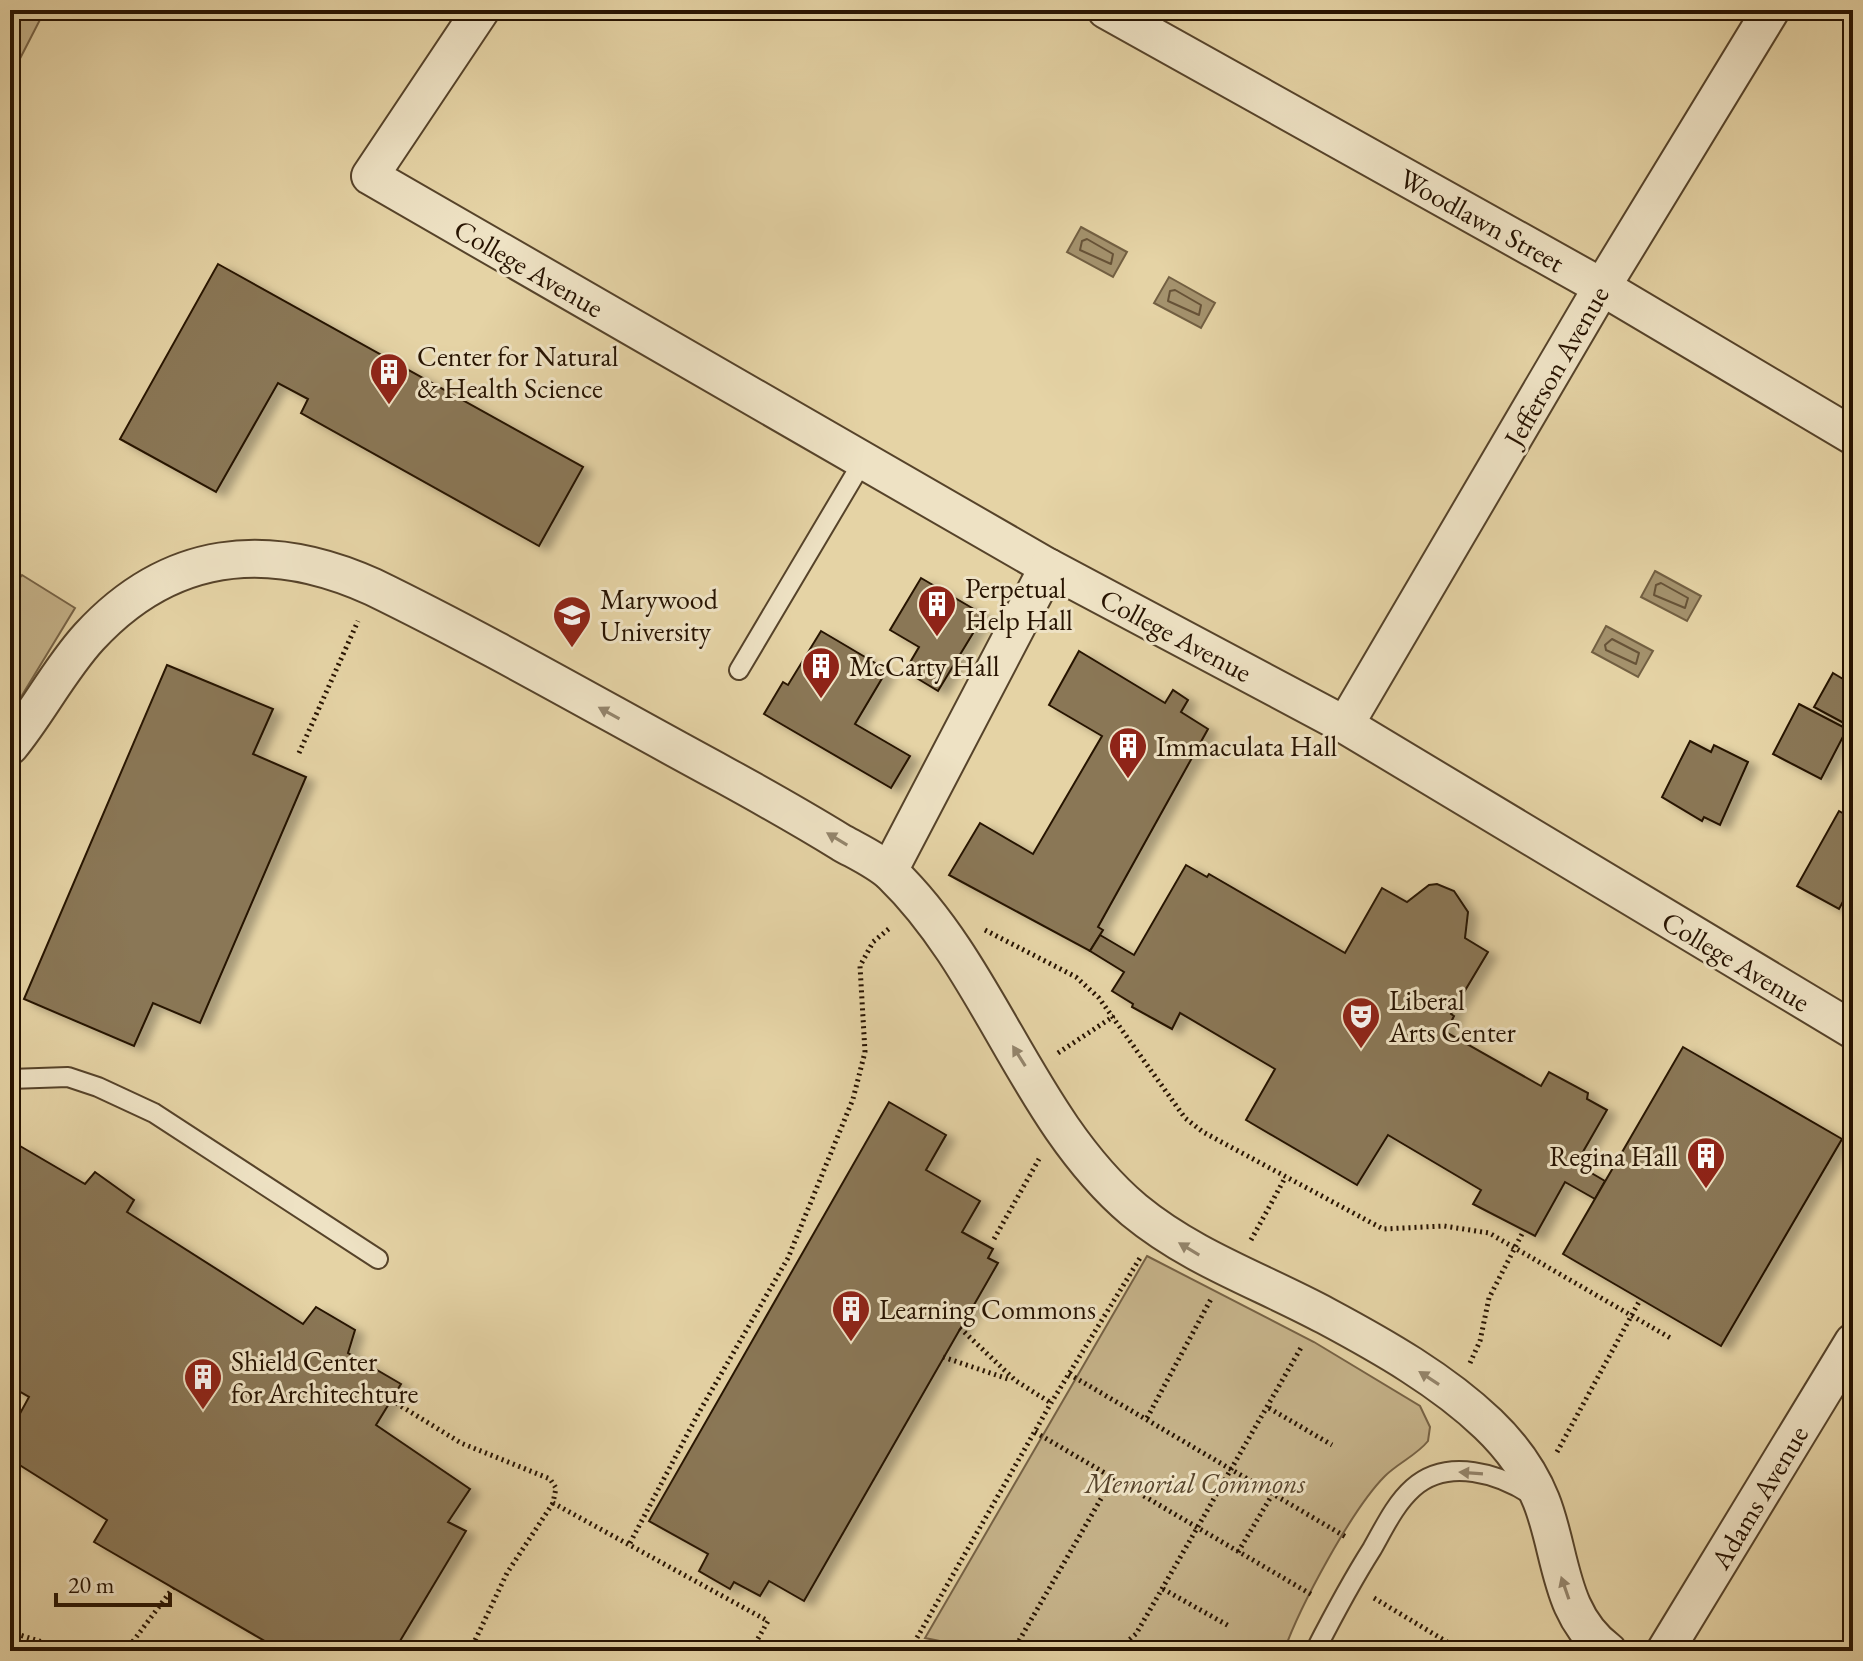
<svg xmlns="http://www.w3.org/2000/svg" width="1863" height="1661" font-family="'EB Garamond',serif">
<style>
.green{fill:#c5b289;stroke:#766245;stroke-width:2}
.water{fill:#a4926d;stroke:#725f42;stroke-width:2}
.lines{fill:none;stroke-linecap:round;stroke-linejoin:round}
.shore{stroke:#665237;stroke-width:2}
.building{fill:#8a7756;stroke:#271301;stroke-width:2;filter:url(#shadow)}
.service-casing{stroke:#56432a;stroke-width:22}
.minor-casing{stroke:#56432a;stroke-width:40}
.path{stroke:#271301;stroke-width:5;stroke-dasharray:2 4;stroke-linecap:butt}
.service{stroke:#eee2c4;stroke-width:18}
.minor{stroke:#eee2c4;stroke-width:36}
.oneway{fill:#94856c}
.labels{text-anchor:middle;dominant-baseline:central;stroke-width:6;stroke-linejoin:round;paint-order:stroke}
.street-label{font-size:28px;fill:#271301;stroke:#eee2c4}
.poi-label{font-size:28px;fill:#271301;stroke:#eee2c4;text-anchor:start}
.park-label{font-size:28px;font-style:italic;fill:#56432a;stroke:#eee2c4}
</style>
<defs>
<filter id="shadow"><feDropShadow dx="9" dy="5" stdDeviation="4" flood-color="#0004"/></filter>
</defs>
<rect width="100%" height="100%" fill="#e5d3a5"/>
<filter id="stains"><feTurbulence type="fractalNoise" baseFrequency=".0025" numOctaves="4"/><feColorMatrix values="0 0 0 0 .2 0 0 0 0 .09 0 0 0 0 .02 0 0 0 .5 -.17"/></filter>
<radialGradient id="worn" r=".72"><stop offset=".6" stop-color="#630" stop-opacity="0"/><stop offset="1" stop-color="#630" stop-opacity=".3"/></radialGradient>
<g class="green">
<path d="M10,10H45L10,78Z"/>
<path d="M22,575L75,608L10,715V589Z"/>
<path d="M1147,1256L1314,1342L1420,1406L1430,1427L1428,1441C1417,1455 1398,1463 1385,1476C1352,1509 1300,1606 1284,1651H989L925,1638Z"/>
</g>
<g class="water">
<path d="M1081,227L1127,252L1113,277L1067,252Z"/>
<path d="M1169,277L1215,303L1201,328L1154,303Z"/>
<path d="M1655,571L1701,596L1687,621L1641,597Z"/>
<path d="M1606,626L1653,651L1638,677L1592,652Z"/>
</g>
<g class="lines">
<g class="shore">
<path d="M1087,239L1113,254L1111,264L1080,250L1082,241Z"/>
<path d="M1175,290L1201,305L1199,315L1168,301L1170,291Z"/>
<path d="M1661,583L1688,598L1685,608L1654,595L1656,585Z"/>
<path d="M1612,639L1639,653L1636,664L1606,650L1605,645Z"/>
</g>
</g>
<g class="building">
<path d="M218,264L583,467L539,546L301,413L308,399L278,383L216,492L120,439Z"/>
<path d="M921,578L984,615L938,691L905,671L919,647L890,630Z"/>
<path d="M821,631L887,670L855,724L910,756L891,788L764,714L783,682L788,685Z"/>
<path d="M1079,651L1165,703L1173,690L1188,700L1181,712L1208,729L1098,927L1103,930L1090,951L949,875L980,823L1033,854L1102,736L1049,705Z"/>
<path d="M167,665L273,709L253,754L306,777L200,1023L153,1003L134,1046L24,999Z"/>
<path d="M1833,673L1853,685V728L1814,707Z"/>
<path d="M1799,704L1847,729L1821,779L1773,754Z"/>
<path d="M1690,741L1711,752L1714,745L1748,762L1720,825L1704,817L1702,821L1662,797Z"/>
<path d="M1839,811L1853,819V883L1839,909L1797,886Z"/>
<path d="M1186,865L1207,877L1209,874L1345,953L1382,888L1407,902L1429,885L1437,884L1454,891L1468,912L1465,938L1488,952L1451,1014L1454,1016L1446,1032L1541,1086L1549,1072L1588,1093L1587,1099L1607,1110L1576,1164L1605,1181L1595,1199L1565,1182L1535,1236L1473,1204L1481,1190L1388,1135L1357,1185L1246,1120L1275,1069L1180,1013L1172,1029L1132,1007L1133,1004L1112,991L1124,972L1090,951L1100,935L1134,955Z"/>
<path d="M1683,1047L1842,1139L1721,1346L1563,1254Z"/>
<path d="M889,1102L946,1135L926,1170L980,1201L962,1232L993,1249L988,1258L998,1263L804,1601L769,1581L760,1596L734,1582L730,1589L699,1571L708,1554L649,1521Z"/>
<path d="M20,1146L85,1184L95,1172L134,1200L127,1212L303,1324L316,1307L355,1330L348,1353L401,1384L376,1425L470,1489L448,1522L466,1531L394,1651H381L371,1643L366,1651H282L94,1542L107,1520L10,1459V1432L29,1397L10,1386V1169Z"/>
</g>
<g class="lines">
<defs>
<g id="service">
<path d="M739,670L863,461"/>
<path d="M10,1079L68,1077L98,1087L154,1113L378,1259"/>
<path d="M1315,1651C1333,1616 1351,1582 1372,1549C1384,1528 1395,1504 1413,1488C1448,1457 1500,1474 1533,1496"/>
</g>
<g id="minor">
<path d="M481,10L370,176L1048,567L1345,725L1853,1030"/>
<path d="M1106,10L1602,287L1853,436"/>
<path d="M1345,725L1602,287L1771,10"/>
<path d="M10,746C38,712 59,670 89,637C169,550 267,539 373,587C492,645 607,712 724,775C764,797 803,819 842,843C858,852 878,861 892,874C991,970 1028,1120 1134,1210C1192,1258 1261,1281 1326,1316C1382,1346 1442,1380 1488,1424C1511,1446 1529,1470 1541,1500C1562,1552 1558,1614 1608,1651"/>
<path d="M889,871L1048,567"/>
<path d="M1665,1651L1853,1342"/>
</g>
</defs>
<use href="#service" class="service-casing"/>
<use href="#minor" class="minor-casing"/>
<g class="path">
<path d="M299,753L358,621"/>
<path d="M985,930L1076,977L1099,998L1185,1118L1203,1132L1383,1229L1444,1226L1489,1233L1672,1339"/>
<path d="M1058,1053L1114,1016"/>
<path d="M994,1239L1039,1159"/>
<path d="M1251,1240L1285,1178"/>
<path d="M960,1328L1016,1381L1051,1403"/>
<path d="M943,1357L1011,1380"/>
<path d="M1470,1363L1480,1341L1489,1298L1524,1230"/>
<path d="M1069,1374L1346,1537"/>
<path d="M391,1400L461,1443L550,1479L556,1488L553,1503L768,1621L751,1651"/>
<path d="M1269,1408L1332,1445"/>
<path d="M1147,1418L1211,1299"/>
<path d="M1035,1432L1314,1596"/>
<path d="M1557,1452L1640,1300"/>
<path d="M630,1543L698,1414L788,1258L853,1099L865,1052L860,966L873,942L891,927"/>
<path d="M1238,1552L1272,1495"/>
<path d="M1163,1589L1229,1626"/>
<path d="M1374,1598L1462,1651"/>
<path d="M10,1632L59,1647"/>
<path d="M914,1643L1051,1403L1140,1258"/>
<path d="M10,1650L128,1648L173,1588"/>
<path d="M470,1651L507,1573L553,1503"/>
<path d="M890,1651L914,1643L948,1651"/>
<path d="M1013,1651L1113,1478"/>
<path d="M1116,1651L1136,1634L1302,1346"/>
</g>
<use href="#service" class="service"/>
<use href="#minor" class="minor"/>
</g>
<defs><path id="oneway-solid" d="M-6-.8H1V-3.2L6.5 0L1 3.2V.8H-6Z" transform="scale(2)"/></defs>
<g class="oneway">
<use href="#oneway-solid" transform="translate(609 713) rotate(-151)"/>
<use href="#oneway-solid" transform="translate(837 839) rotate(-149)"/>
<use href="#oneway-solid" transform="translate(1019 1056) rotate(-122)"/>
<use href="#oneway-solid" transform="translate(1189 1249) rotate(-149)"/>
<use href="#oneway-solid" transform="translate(1429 1378) rotate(-147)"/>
<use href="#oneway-solid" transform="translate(1471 1473) rotate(-176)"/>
<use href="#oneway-solid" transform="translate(1565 1588) rotate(-109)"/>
</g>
<defs>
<symbol id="building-pin" viewBox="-11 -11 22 30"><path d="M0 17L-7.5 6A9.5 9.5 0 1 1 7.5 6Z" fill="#8f2418" stroke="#eee2c4"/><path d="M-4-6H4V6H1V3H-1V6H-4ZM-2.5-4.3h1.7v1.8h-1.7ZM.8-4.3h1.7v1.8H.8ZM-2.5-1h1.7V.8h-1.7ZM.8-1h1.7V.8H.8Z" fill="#fff"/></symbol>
<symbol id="university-pin" viewBox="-11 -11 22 30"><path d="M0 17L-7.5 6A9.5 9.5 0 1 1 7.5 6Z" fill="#8f2418" stroke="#eee2c4"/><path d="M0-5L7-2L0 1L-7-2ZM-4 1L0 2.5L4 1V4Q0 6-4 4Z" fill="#fff"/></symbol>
<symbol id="theatre-pin" viewBox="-11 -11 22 30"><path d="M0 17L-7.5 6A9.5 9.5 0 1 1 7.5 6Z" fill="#8f2418" stroke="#eee2c4"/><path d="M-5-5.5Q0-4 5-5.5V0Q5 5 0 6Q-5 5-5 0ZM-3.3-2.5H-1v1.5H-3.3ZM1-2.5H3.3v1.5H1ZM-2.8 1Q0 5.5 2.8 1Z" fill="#fff"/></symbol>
</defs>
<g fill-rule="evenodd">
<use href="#building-pin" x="367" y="350" width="44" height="60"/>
<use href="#building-pin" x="915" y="582" width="44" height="60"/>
<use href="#university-pin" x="550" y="593" width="44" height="60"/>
<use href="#building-pin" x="799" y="644" width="44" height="60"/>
<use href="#building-pin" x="1106" y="724" width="44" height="60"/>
<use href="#theatre-pin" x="1339" y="994" width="44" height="60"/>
<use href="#building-pin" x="1684" y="1134" width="44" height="60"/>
<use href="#building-pin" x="829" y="1287" width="44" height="60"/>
<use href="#building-pin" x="181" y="1355" width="44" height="60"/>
</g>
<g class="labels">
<g class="street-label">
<text transform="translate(1482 220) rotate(29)">Woodlawn Street</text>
<text transform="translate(529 268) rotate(30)">College Avenue</text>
<text transform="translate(1556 366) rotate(-60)">Jefferson Avenue</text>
<text transform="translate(1176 635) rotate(28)">College Avenue</text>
<text transform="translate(1736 961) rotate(31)">College Avenue</text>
<text transform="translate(1759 1497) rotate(-59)">Adams Avenue</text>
</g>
<g class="poi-label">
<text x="417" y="356">Center for Natural<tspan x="417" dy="32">&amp; Health Science</tspan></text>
<text x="965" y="588">Perpetual<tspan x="965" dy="32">Help Hall</tspan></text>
<text x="600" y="599">Marywood<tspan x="600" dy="32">University</tspan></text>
<text x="849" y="666">McCarty Hall</text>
<text x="1156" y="746">Immaculata Hall</text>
<text x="1389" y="1000">Liberal<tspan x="1389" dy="32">Arts Center</tspan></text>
<text x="1678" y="1156" text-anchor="end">Regina Hall</text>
<text x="879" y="1309">Learning Commons</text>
<text x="231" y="1361">Shield Center<tspan x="231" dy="32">for Architechture</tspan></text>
</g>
<g class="park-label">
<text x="1195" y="1483">Memorial Commons</text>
</g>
</g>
<rect width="1863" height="1661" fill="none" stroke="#e5d3a5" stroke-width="40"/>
<rect x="12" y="12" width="1839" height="1637" fill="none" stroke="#271301" stroke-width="4"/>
<rect x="20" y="20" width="1823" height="1621" fill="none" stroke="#271301" stroke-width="2"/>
<path d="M56 1593v12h114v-12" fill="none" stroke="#271301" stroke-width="4"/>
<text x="68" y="1593" font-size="24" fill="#271301" stroke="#eee2c4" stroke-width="6" paint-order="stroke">20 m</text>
<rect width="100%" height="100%" filter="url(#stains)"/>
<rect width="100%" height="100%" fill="url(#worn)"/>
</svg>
